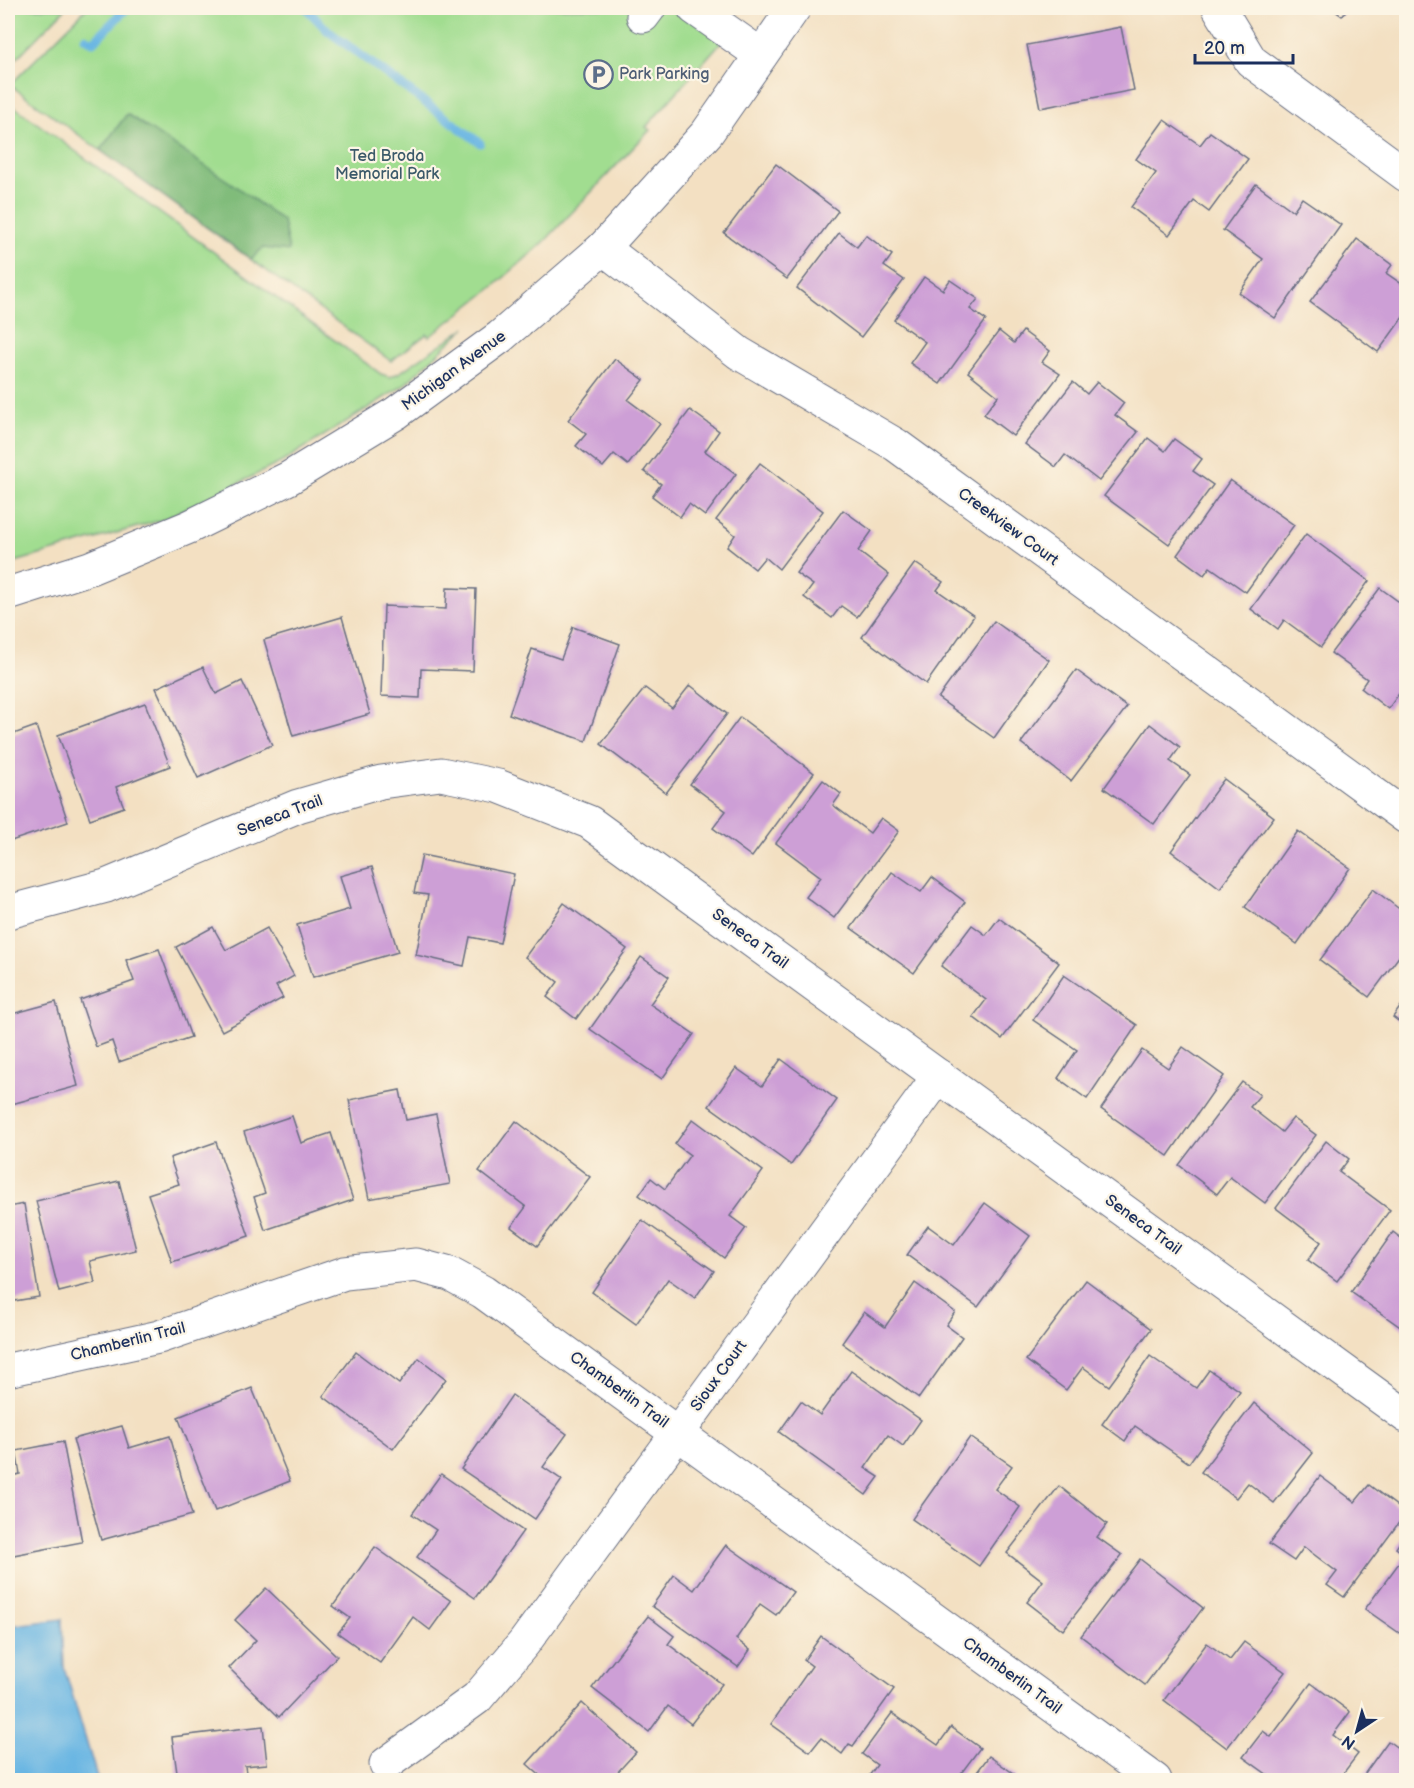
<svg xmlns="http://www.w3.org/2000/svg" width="1414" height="1788" font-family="'Balsamiq Sans',sans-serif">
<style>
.green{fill:#a1dd90;stroke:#5e8677;stroke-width:1.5}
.forest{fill:#80bc7a;stroke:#4e766c;stroke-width:1.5}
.water{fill:#69b6e3;stroke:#4272a0;stroke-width:1.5}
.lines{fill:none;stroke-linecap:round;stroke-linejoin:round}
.stream{stroke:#69b6e3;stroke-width:9}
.building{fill:#cd9fd6}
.minor-casing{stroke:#676d81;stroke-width:35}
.minor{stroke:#fff;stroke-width:33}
.labels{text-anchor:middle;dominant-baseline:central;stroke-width:4.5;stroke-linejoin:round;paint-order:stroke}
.service-label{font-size:16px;fill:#4e5e75;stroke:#fcf5e5;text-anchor:start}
.park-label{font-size:16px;fill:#3c5a6a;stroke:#fcf5e5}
.street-label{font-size:16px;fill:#1b2f5e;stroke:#fcf5e5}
</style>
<rect width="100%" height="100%" fill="#fcf5e5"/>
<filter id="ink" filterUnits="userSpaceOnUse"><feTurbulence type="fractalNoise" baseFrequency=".0167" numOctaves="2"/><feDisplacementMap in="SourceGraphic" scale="12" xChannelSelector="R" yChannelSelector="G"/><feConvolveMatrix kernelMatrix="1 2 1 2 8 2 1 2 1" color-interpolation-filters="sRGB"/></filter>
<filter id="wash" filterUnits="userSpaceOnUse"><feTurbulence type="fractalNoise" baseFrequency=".008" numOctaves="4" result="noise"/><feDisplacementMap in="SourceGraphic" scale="24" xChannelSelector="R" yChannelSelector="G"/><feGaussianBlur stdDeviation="1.35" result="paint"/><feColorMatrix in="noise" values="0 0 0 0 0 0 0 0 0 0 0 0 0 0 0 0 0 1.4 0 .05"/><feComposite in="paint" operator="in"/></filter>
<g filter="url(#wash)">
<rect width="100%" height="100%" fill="#f3e0c2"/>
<g class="green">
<path d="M8,8H66L8,67Z"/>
<path d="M87,8H740L719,35L723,40L646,127L650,130L543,243L492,288L429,337L427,334L391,361L10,85Z"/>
<path d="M8,102L381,374L390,377L399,373L466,327L403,386L282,462L162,520L8,564Z"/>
</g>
<path class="forest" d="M127,114L234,185L283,221L289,251L263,248L251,259L100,150Z"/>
<path class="water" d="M62,1619L64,1667L98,1780H8V1626Z"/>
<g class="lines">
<g class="stream">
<path d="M306,8L328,31L480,143"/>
<path d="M85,38L93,42L127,8"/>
</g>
</g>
<g id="blocks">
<g class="building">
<path d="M1331,8H1348L1342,16Z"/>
<path d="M1121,27L1134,90L1040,108L1027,45Z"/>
<path d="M1164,120L1200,145L1210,132L1248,159L1209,212L1194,201L1169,235L1131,207L1156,173L1136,159Z"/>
<path d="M776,164L838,211L787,279L724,233Z"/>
<path d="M1256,184L1293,211L1302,198L1341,225L1275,318L1239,293L1263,259L1223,230Z"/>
<path d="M839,233L857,247L866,235L892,255L884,266L904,280L861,337L797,288Z"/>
<path d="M1357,239L1392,265L1386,273L1406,287V313L1378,352L1310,302Z"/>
<path d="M924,277L943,290L950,280L978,299L970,309L986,320L940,384L910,363L925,342L894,320Z"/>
<path d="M999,331L1014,343L1023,331L1050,351L1042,362L1060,374L1013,436L984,414L998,396L968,372Z"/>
<path d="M615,359L644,380L628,400L660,424L628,465L614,454L603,467L576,446L586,434L568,420Z"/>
<path d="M1073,382L1087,394L1097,382L1124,403L1115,415L1138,432L1099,481L1065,455L1056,467L1025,444Z"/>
<path d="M690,410L719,431L705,451L736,474L705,516L689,504L680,517L652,496L661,484L644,471Z"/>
<path d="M1148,438L1165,451L1174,439L1202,459L1193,471L1213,485L1169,544L1104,496Z"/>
<path d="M760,463L823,511L779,569L765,557L755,569L727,547L735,535L716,520Z"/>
<path d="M1230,480L1294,525L1246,592L1210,567L1204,575L1177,555Z"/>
<path d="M843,510L872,531L858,551L889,575L857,617L841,606L832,618L804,597L813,585L796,573Z"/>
<path d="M1306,534L1369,581L1321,647L1284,620L1278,629L1251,609Z"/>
<path d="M915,563L943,582L937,590L974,616L926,684L862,637Z"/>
<path d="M447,588L476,589L473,671L421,669L420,698L381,696L384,606L446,609Z"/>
<path d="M1380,588L1406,607V684L1388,709L1361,688L1367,679L1331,653Z"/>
<path d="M342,617L370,714L293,736L264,640Z"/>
<path d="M994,621L1049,660L994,738L938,698Z"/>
<path d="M573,627L620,644L586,741L509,714L532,649L561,659Z"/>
<path d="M203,667L216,694L242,681L272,745L198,778L156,688Z"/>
<path d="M1076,670L1127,707L1071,781L1021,743Z"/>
<path d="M690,685L727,714L666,793L601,744L645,688L672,708Z"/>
<path d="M145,703L170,766L116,787L124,807L90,819L58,735Z"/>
<path d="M740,717L814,773L752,857L713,828L726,811L690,784Z"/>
<path d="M1150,724L1180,747L1170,761L1190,775L1154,824L1104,788Z"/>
<path d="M36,726L68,822L8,842V736Z"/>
<path d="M1224,779L1274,817L1220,888L1171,851Z"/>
<path d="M823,780L841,794L833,805L870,833L881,818L899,831L834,918L806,897L821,877L776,843Z"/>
<path d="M1298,831L1350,868L1297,944L1245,907Z"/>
<path d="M422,855L514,874L500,943L470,937L464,966L416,955L428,895L414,893Z"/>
<path d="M372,867L398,952L313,977L297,925L350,909L340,876Z"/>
<path d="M892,872L921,892L932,877L965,902L914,973L851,928Z"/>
<path d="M1373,889L1406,914V947L1369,997L1320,960Z"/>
<path d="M564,903L627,949L576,1019L547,997L558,982L525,957Z"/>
<path d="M999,918L1059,963L1002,1039L973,1017L986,1000L941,966L972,925L986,935Z"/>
<path d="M213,927L226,950L267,928L294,976L276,986L283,998L222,1031L176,947Z"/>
<path d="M159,949L191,1037L119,1062L112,1041L96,1047L80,1000L134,981L126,960Z"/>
<path d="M641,957L669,977L650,1004L694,1034L662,1079L590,1029Z"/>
<path d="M1064,975L1137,1025L1087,1099L1058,1078L1077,1050L1033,1020Z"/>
<path d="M1406,999V1027L1393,1017Z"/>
<path d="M56,1002L78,1086L8,1105V1015Z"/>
<path d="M1183,1047L1224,1076L1168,1156L1101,1109L1142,1050L1168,1068Z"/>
<path d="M781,1059L837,1100L791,1165L709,1106L736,1068L762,1086Z"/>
<path d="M1242,1082L1260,1095L1250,1107L1282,1132L1293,1118L1316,1135L1265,1203L1230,1177L1217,1194L1179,1165Z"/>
<path d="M400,1090L406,1120L436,1114L450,1184L369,1199L349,1100Z"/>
<path d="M292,1116L301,1143L331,1133L353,1200L265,1230L254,1197L265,1193L244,1132Z"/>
<path d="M693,1119L763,1171L730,1216L746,1228L724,1258L639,1195L651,1178L665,1189L690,1155L675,1144Z"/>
<path d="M516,1121L590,1177L537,1246L511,1227L526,1207L479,1171Z"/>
<path d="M1326,1141L1349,1159L1339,1172L1390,1210L1337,1281L1308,1260L1321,1242L1276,1208Z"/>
<path d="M216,1142L249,1236L172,1262L148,1194L179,1184L170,1158Z"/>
<path d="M119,1181L136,1250L90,1261L95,1283L59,1292L36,1201Z"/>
<path d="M985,1203L1030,1236L978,1307L907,1255L928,1226L954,1245Z"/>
<path d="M24,1204L39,1297L8,1302V1207Z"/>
<path d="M642,1220L714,1271L695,1298L668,1279L636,1324L592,1292Z"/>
<path d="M1393,1232L1406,1242V1331L1351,1292Z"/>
<path d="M1086,1280L1151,1329L1109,1386L1083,1367L1066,1390L1026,1360Z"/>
<path d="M915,1283L955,1312L946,1325L962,1337L919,1398L842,1343L864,1312L885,1327Z"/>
<path d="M356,1352L399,1384L419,1358L446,1379L393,1449L323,1396Z"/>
<path d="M1150,1356L1196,1388L1209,1370L1240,1391L1189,1463L1135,1426L1125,1441L1102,1424Z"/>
<path d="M851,1371L921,1420L903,1446L888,1435L865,1468L879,1477L866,1495L779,1432L801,1401L820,1415Z"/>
<path d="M252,1388L290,1481L215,1511L178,1417Z"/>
<path d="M512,1395L567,1434L543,1467L562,1480L535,1519L461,1469Z"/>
<path d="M1254,1403L1313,1453L1274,1503L1248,1483L1236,1498L1201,1472Z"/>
<path d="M122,1426L129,1448L170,1436L192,1515L101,1540L73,1439Z"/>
<path d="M970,1437L1012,1466L995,1489L1020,1507L979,1566L912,1519Z"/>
<path d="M63,1442L82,1542L8,1556V1477L20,1474L16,1451Z"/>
<path d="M441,1474L523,1531L475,1598L417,1557L436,1530L412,1514Z"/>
<path d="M1320,1476L1355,1502L1369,1485L1406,1513L1344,1597L1327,1585L1337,1572L1304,1547L1294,1561L1269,1544Z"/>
<path d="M1059,1486L1107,1524L1097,1537L1122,1555L1063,1630L1027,1602L1043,1581L1007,1553Z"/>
<path d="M1406,1533V1635L1405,1637L1365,1609L1405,1555L1396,1548Z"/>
<path d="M726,1545L793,1592L776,1615L760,1604L736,1639L750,1650L738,1667L652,1606L674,1575L694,1590Z"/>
<path d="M375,1547L451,1601L430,1630L413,1617L380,1663L338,1633L350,1618L333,1606Z"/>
<path d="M1140,1559L1203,1608L1145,1685L1081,1636Z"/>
<path d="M266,1588L337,1656L279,1717L229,1668L256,1640L235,1620Z"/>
<path d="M648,1616L674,1636L668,1644L722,1684L691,1724L668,1706L649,1732L592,1688Z"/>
<path d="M821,1636L894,1689L853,1746L849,1744L842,1754L821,1738L810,1752L771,1724L812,1666L804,1660Z"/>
<path d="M1244,1642L1285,1672L1227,1748L1164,1700L1207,1643L1230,1660Z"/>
<path d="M1311,1683L1350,1712L1333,1735L1358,1754L1338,1780H1275L1243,1757L1263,1731L1271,1737Z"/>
<path d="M582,1703L636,1752L613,1777L618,1780H545L527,1764Z"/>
<path d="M892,1713L938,1745L951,1727L980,1748L956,1780H866L877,1765L862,1754Z"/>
<path d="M263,1726L267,1764L245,1766L247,1780H178L172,1737Z"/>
<path d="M1388,1741L1406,1754V1780H1360Z"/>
<path d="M989,1756L1017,1776L1014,1780H971Z"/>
</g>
</g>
</g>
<g filter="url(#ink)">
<use href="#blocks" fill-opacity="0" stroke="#676d81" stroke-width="1.5"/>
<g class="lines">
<defs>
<g id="minor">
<path d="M694,8L761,55"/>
<path d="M1219,8L1251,61L1406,175"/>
<path d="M643,16L649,8"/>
<path d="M603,248L739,353L896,445L1406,817"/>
<path d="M8,594L90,568L189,527L289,478L396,413L500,337L603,248L707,133L794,8"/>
<path d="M8,912L106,886L298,806L381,782L441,774L498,786L589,822L1406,1416"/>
<path d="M8,1370L159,1337L345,1273L416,1265L450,1274L483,1292L1155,1780"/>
<path d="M386,1764L477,1698L524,1643L939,1076"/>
</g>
</defs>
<use href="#minor" class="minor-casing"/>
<use href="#minor" class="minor"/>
</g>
</g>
<defs>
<symbol id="parking-ring" viewBox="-11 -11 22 22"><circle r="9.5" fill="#fcf5e5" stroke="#5c6f8a" stroke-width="1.5"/><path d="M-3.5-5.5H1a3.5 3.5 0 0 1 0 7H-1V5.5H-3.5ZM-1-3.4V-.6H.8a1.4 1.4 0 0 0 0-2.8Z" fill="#5c6f8a"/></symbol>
</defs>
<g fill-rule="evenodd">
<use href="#parking-ring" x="582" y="58" width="33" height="33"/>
</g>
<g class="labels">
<g class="service-label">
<text x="619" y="74">Park Parking</text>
</g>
<g class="park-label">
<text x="387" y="156">Ted Broda<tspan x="387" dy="18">Memorial Park</tspan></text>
</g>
<g class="street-label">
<text transform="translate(454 371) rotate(-36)">Michigan Avenue</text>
<text transform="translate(1008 527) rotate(36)">Creekview Court</text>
<text transform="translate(280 816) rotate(-21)">Seneca Trail</text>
<text transform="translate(750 939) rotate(36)">Seneca Trail</text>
<text transform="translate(1143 1225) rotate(36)">Seneca Trail</text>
<text transform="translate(128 1342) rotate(-14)">Chamberlin Trail</text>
<text transform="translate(719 1376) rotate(-54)">Sioux Court</text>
<text transform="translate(619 1390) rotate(36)">Chamberlin Trail</text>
<text transform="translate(1012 1676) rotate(36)">Chamberlin Trail</text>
</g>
</g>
<rect width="1414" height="1788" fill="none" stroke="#fcf5e5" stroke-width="30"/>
<g transform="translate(1357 1731) rotate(216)" stroke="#fcf5e5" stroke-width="4.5" paint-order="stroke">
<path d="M0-4.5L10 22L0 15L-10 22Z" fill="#1b2f5e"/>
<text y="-9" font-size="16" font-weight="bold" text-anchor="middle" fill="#1b2f5e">N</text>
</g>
<path d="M1195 54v9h98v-9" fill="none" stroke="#1b2f5e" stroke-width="3"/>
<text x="1204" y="54" font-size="18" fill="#1b2f5e" stroke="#fcf5e5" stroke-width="4.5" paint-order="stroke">20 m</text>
</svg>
